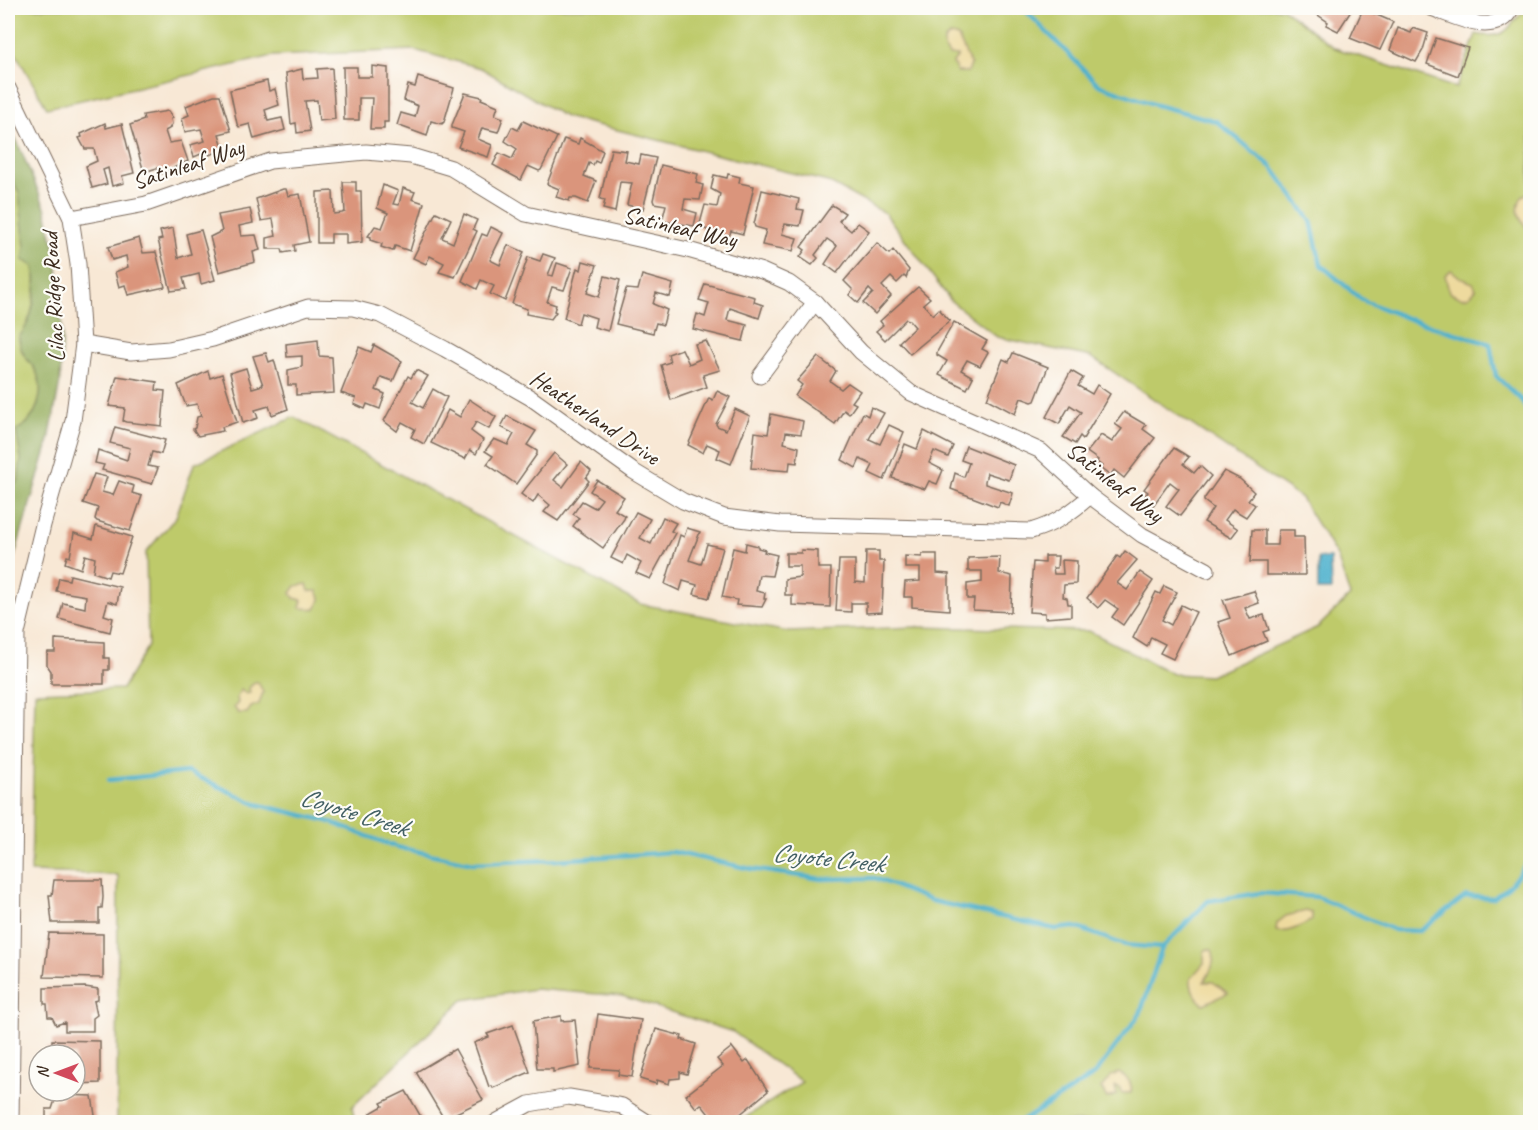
<svg xmlns="http://www.w3.org/2000/svg" width="1538" height="1130" font-family="Caveat,sans-serif">
<style>
.green{fill:#beca6b;stroke:#7c7a44;stroke-width:1.5}
.forest{fill:#96ae5f;stroke:#686c3e;stroke-width:1.5}
.sand{fill:#eeda9e;stroke:#94825e;stroke-width:1.5}
.water{fill:#4eb1cd;stroke:#446e76;stroke-width:1.5}
.lines{fill:none;stroke-linecap:round;stroke-linejoin:round}
.stream{stroke:#4eb1cd;stroke-width:4.5}
.building{fill:#da957c}
.minor-casing{stroke:#7d6c5e;stroke-width:17}
.minor{stroke:#fff;stroke-width:15}
.labels{text-anchor:middle;dominant-baseline:central;stroke-width:4.5;stroke-linejoin:round;paint-order:stroke}
.street-label{font-size:24px;fill:#3b2a1e;stroke:#fdfcf7}
.water-label{font-size:26px;font-style:italic;fill:#436064;stroke:#fdfcf7}
</style>
<rect width="100%" height="100%" fill="#fdfcf7"/>
<filter id="ink" filterUnits="userSpaceOnUse"><feTurbulence type="fractalNoise" baseFrequency=".0167" numOctaves="2"/><feDisplacementMap in="SourceGraphic" scale="12" xChannelSelector="R" yChannelSelector="G"/><feConvolveMatrix kernelMatrix="1 2 1 2 8 2 1 2 1" color-interpolation-filters="sRGB"/></filter>
<filter id="wash" filterUnits="userSpaceOnUse"><feTurbulence type="fractalNoise" baseFrequency=".008" numOctaves="4" result="noise"/><feDisplacementMap in="SourceGraphic" scale="24" xChannelSelector="R" yChannelSelector="G"/><feGaussianBlur stdDeviation="1.35" result="paint"/><feColorMatrix in="noise" values="0 0 0 0 0 0 0 0 0 0 0 0 0 0 0 0 0 1.4 0 .05"/><feComposite in="paint" operator="in"/></filter>
<g filter="url(#wash)">
<rect width="100%" height="100%" fill="#f8e8d5"/>
<g class="green">
<path d="M8,8H1282L1335,48L1456,88L1476,34C1515,42 1507,18 1530,8V1122H738L802,1082L733,1032L622,996L535,989L463,1000L352,1107L355,1122H117L118,875L31,872L35,692L122,689L148,646L146,552L176,517L194,464L294,417L640,604L789,632L916,627L1089,631L1173,674L1210,676L1318,627L1350,596L1337,556L1301,498L1091,357L997,337L951,301L885,213L828,182L565,117L481,68L414,50L273,56L47,108L8,40Z"/>
<path d="M8,174L19,192L25,247L23,260L34,266C37,289 34,319 19,338C21,361 32,359 38,376C45,394 35,423 16,430L21,459L18,482L8,488Z"/>
</g>
<path class="forest" d="M16,139L45,207L55,249L61,299L62,347L60,382L49,440L8,578V488L18,482L21,459L16,430C35,423 45,394 38,376C32,359 21,361 19,337C34,319 38,289 34,266L23,260L25,247L19,192L8,174V145Z"/>
<g class="sand">
<path d="M951,35L958,37L971,65L968,72H957L953,63L958,56L949,55L944,48V40Z"/>
<path d="M1530,192V230C1520,222 1514,211 1522,196Z"/>
<path d="M1451,270L1461,278L1473,283L1476,289C1468,301 1460,299 1449,292L1445,275Z"/>
<path d="M307,584L309,591H317L321,600L315,609L300,608L302,600L294,598L291,593L296,586Z"/>
<path d="M255,682H258L263,692L259,704L251,707L247,713H238L234,707L238,703L237,697L241,690L246,694L250,693L249,688Z"/>
<path d="M1306,911L1312,913V920C1302,926 1287,934 1276,931L1277,923L1286,916Z"/>
<path d="M1207,949L1212,950C1217,960 1209,975 1204,982H1213L1228,993L1204,1004C1196,1000 1190,988 1191,978L1204,963V952Z"/>
<path d="M1118,1073C1127,1076 1133,1083 1131,1093H1121L1120,1088L1115,1086L1117,1095L1107,1098L1101,1088L1111,1076Z"/>
</g>
<path class="water" d="M1318,558H1330L1331,590H1318Z"/>
<g class="lines">
<g class="stream">
<path d="M1023,8L1099,85L1156,105L1216,121L1272,167L1311,221L1321,265L1362,300L1409,319L1490,344L1496,376L1521,400L1530,416"/>
<path d="M109,780L188,772L256,804L327,821L396,847L473,863L557,860L673,852L751,869L822,879L875,878L932,901L1055,929L1075,927L1125,945L1162,948"/>
<path d="M1021,1122L1094,1075L1140,1014L1162,948L1208,901L1260,893L1318,897L1394,930L1420,931L1466,896L1494,898L1510,885L1530,859"/>
</g>
</g>
<g id="blocks">
<g class="building">
<path d="M1314,8H1353L1338,31L1326,25L1328,22L1312,11Z"/>
<path d="M1363,9L1393,22L1380,50L1350,38Z"/>
<path d="M1398,28L1411,33L1413,28L1428,33L1423,50L1416,62L1390,50Z"/>
<path d="M1436,38L1468,48L1458,76L1427,64Z"/>
<path d="M372,66L388,68V122H384V129H370L372,98H359V120H344L343,67H357V77H372Z"/>
<path d="M332,68L335,119L319,121L317,100L305,101L310,131L297,133L296,123L291,124L286,73L302,69L303,79L318,78L317,69Z"/>
<path d="M418,77L454,88L444,122L442,124L431,121L427,136L397,125L401,113L415,117L418,106L404,100L408,85L415,87Z"/>
<path d="M267,81L269,91L275,89L279,105L265,110L268,121L282,118L285,130L254,139L250,124L239,127L237,124L230,90Z"/>
<path d="M465,93L482,97L481,99L498,106L495,115L503,118L498,132L482,128L478,139L492,145L488,157L458,147L464,132L452,128V125Z"/>
<path d="M214,95H220L231,131L219,134L224,150L209,155L208,151L194,157L190,145L205,141L201,129L185,132L182,118L189,115L186,106Z"/>
<path d="M168,111L173,118L171,119L172,124L169,129L165,131L169,143L181,141L188,161L159,175L157,168L144,172L130,125L144,120L143,115Z"/>
<path d="M523,121L557,137L541,170L539,171L528,166L521,180L493,165L499,153L512,159L517,149L505,141L512,127L518,130Z"/>
<path d="M105,123L106,128L122,124L134,173L122,176L124,183L112,186L108,168L103,170L107,184L92,188L86,166L97,161L94,149H85L79,138L82,137L81,134Z"/>
<path d="M580,138L603,151L599,163L595,161L593,165L589,163L584,176L596,181L588,203L576,198H570L569,201L556,197L559,189L547,184L564,139L578,144Z"/>
<path d="M611,149L627,151L625,161L639,164L641,155L656,158L643,209L627,205L632,183L620,182L615,212L603,209L605,200L600,199Z"/>
<path d="M661,165L698,174L696,183L703,185L700,200L685,199L683,209L697,213L694,226L662,221L666,205L654,203L653,200Z"/>
<path d="M728,174L740,177L739,183L754,186L743,234L731,231L729,237L699,227L705,205L717,207L720,194L711,189L714,175L727,178Z"/>
<path d="M343,182H356V191H361L362,242L346,244V234H331V243H317V192L333,191L334,214L342,213L345,212Z"/>
<path d="M383,185L398,191L393,204L399,205L403,188L415,192L412,199L424,203L410,251L395,246L393,251L381,247L382,244L370,240L371,237L368,236L375,226L382,228L388,213L377,208Z"/>
<path d="M283,189H286L288,196L300,194L309,242L294,245L295,251L283,253L282,249H267V238L276,236L273,219L261,221L256,199Z"/>
<path d="M762,190L799,199L797,209L804,210L800,226L785,224L782,234L797,238L793,251L762,245L766,230L755,227L754,224Z"/>
<path d="M832,205L845,213L839,221L851,231L858,223L869,231L837,273L825,264L837,246L827,239L815,255L818,258L812,265L800,257L805,250L801,247Z"/>
<path d="M250,209L253,223L239,226L241,236L256,235L260,250L253,252L255,262L219,272L210,237L222,231L218,215Z"/>
<path d="M436,212L451,219L442,238L453,243L464,214L477,220L473,229L477,231L455,277L439,272L444,263L430,256L426,264L413,258Z"/>
<path d="M491,227L503,233L490,260L500,265L508,245L524,252L505,301L490,294L494,286L481,280L477,289L462,281L482,234L487,236Z"/>
<path d="M173,228L178,258L191,254L186,234L201,230L215,280L201,284L199,274L183,278L186,289L171,291L158,240L162,239L160,231Z"/>
<path d="M139,238L143,253L156,252L165,287L128,295L125,285L119,287L115,272L128,267L126,256L112,260L108,247Z"/>
<path d="M877,243L889,254L893,250L909,270L906,278L904,276L897,283L891,277L882,286L891,296L875,314L863,303L873,293L869,289L858,303L849,295L853,290L844,281Z"/>
<path d="M543,254L555,258L548,275L553,276L557,263L572,268L564,290L552,287L547,302L556,305L554,311L556,312L551,319L526,314L527,309L512,304L528,257L540,261Z"/>
<path d="M583,261L597,265L587,293L599,297L605,276L620,280L608,331L594,327L596,318L581,313L578,324L564,318L577,268L581,270Z"/>
<path d="M642,275L673,284L670,297L656,293L653,304L667,310L663,325L656,323L653,333L616,324L626,289L638,290Z"/>
<path d="M705,284L755,297L754,302L763,305L759,318L730,308L727,320L747,325L743,341L693,329L697,314L705,317L709,303L699,300Z"/>
<path d="M918,287L930,298L923,304L933,315L939,309L950,321L910,354L899,342L915,327L909,320L906,319L885,340L876,331L883,325L880,321Z"/>
<path d="M954,322L987,341L982,349L988,352L980,366L967,360L961,370L973,377L967,389L939,375L947,361L937,355V352Z"/>
<path d="M318,340L319,356L332,357L334,393L296,395V385H288V370L302,367V356L287,357L286,344Z"/>
<path d="M706,341L720,370L703,375L707,387L671,400L661,365L670,362L668,354L682,349L689,364L700,359L695,344Z"/>
<path d="M374,345L402,361L393,381L381,377L376,390L385,394L380,409L367,404L365,409L354,404L356,398L341,393L359,347L371,352Z"/>
<path d="M266,353L269,362L274,360L288,409L272,415L269,406L255,410L258,418L243,423L230,373L246,368L252,388L263,385L253,356Z"/>
<path d="M1013,353L1048,367L1035,401L1032,402L1021,398L1015,414L987,399L1003,359L1009,362Z"/>
<path d="M818,357L836,371L830,381L841,389L848,383L860,391L852,402L856,404L849,414L844,410L835,424L795,396L802,385L797,381Z"/>
<path d="M416,370L428,376L412,402L423,408L433,389L447,397L424,444L411,437L415,429L402,422L397,431L384,421L408,376L411,378Z"/>
<path d="M208,371L210,378L222,374L237,422L222,427L223,431L198,436L193,429L195,428L197,417L201,416L197,404L186,406L178,385Z"/>
<path d="M1071,371L1083,378L1078,386L1092,394L1097,385L1110,394L1083,439L1080,436L1075,444L1063,437L1081,412L1070,405L1059,424L1046,417Z"/>
<path d="M117,376L157,382L156,390L165,391L162,426L126,422L123,421L125,408L109,406Z"/>
<path d="M717,391L730,397L716,424L717,426L726,430L735,409L750,416L731,464L717,458L720,450L707,444L703,453L688,445L709,398L713,400Z"/>
<path d="M469,399L496,417L489,429L476,422L471,431L483,440L476,454L470,450L465,459L431,443L448,410L460,417Z"/>
<path d="M871,407L884,413L869,439L880,444L889,425L904,432L884,480L869,473L873,465L860,459L856,468L842,460L863,413L868,416Z"/>
<path d="M1124,412L1146,425L1143,429L1155,438L1124,478L1114,470L1110,476L1100,468L1102,466L1097,462L1098,460L1087,452L1101,435L1112,442L1122,429L1115,424Z"/>
<path d="M771,414L803,421L801,434L786,432L784,443L799,447L797,463L790,462L789,471L751,468L755,432L768,434Z"/>
<path d="M507,416L536,431L527,445L537,451V454L516,484L487,464L493,456L485,451L494,439L508,445L514,434L501,427Z"/>
<path d="M115,427L165,440L161,454L152,452L148,466L158,468L152,484L102,470L104,465L95,463L98,450L127,460L130,448L110,443Z"/>
<path d="M924,431L953,446L948,457L934,451L929,463L943,470L937,484L929,481L925,489L892,478L905,444L917,449Z"/>
<path d="M966,446L1014,465L1009,480L987,473L985,481V484L1013,493L1009,506L1000,502L998,507L951,489L955,473L964,477L969,463L961,460Z"/>
<path d="M1174,448L1189,457L1183,464L1194,473L1200,466L1211,476L1180,516L1166,506L1179,489L1170,482L1152,507L1142,499L1148,492L1144,489Z"/>
<path d="M554,453L567,464L554,480L563,487L581,462L591,471L586,478L589,481L558,521L544,512L550,505L538,495L533,503L521,494Z"/>
<path d="M1224,471L1240,479L1254,492L1248,500L1255,505L1246,517L1233,509L1225,520L1238,529L1231,538L1204,522L1213,508L1204,501V499Z"/>
<path d="M94,474L107,477L102,492L113,495L119,481L134,486L132,493L142,496L130,531L97,521L95,519L98,508L83,503Z"/>
<path d="M597,480L624,497L615,510L625,516L624,519L603,548L573,526L579,518L573,514L582,501L595,508L602,499L590,491Z"/>
<path d="M636,512L650,519L640,538L651,544L663,517L676,523L671,531L675,533L650,579L636,573L641,563L627,555L623,564L611,558Z"/>
<path d="M96,526L132,537L120,573L110,571L108,577L93,572L95,558L85,555L81,569L65,563L67,556L70,557L74,533L93,539Z"/>
<path d="M687,528L700,532L689,560L701,564L707,544L723,548L709,598L694,594L697,585L683,581L680,591L665,584L680,535L684,537Z"/>
<path d="M1252,530H1265V545H1277L1278,530H1294V537H1304L1305,575H1266V562H1250Z"/>
<path d="M746,543L758,546V548L765,550L764,552L777,555L772,576L759,575L756,591L765,593L764,599H766L762,607L736,605L737,600L722,597L733,548L745,551Z"/>
<path d="M801,550L818,551V568H831L830,607L792,605V595H785V579L800,577V566H786V553H801Z"/>
<path d="M866,551H879V561H884L882,612L866,613V603H851V612L836,611L839,560H855V582L865,583Z"/>
<path d="M1125,551L1137,560L1117,583L1127,590L1140,572L1153,581L1123,625L1112,617L1118,609L1105,600L1098,608L1087,598L1117,556L1120,558Z"/>
<path d="M922,554H937V573L949,574V610L912,607V597H904L905,582L920,581V568H905V556L922,557Z"/>
<path d="M1045,556H1058L1057,568H1053L1054,574H1063L1062,560L1077,561L1076,584L1064,585L1063,597L1067,598L1068,604H1071V616L1045,618V613L1029,612L1033,562L1045,563Z"/>
<path d="M1000,557L999,573L1012,576L1011,612L973,610L974,599H967V584L982,582V571H968V558Z"/>
<path d="M70,575L120,587L117,604L108,601L104,615L113,618L110,632L59,619L63,603L85,608L86,596L56,591L59,578L69,580Z"/>
<path d="M1164,586L1177,592L1162,620L1171,625L1181,605L1196,612L1173,659L1160,653L1165,644L1151,637L1147,647L1133,638L1156,592L1160,594Z"/>
<path d="M1254,591L1259,603L1245,608L1250,619L1264,615L1269,630L1263,632L1267,641L1232,656L1218,622L1230,618L1223,600Z"/>
<path d="M55,639L104,642V658H109V670H104V684H51V671L47,665V655L48,652H55Z"/>
<path d="M54,880H102L103,897L102,908H99V923H52L49,895H52Z"/>
<path d="M49,933L103,934V978L44,977Z"/>
<path d="M85,987L98,989V1000L94,1001L97,1015L93,1018V1031H65V1022L56,1025L52,1017H48L47,1004H44V988Z"/>
<path d="M598,1014L641,1020L632,1077L618,1075L619,1070L590,1068Z"/>
<path d="M561,1016V1021L575,1020L580,1066L553,1072V1069H537L533,1021Z"/>
<path d="M513,1025L530,1072L493,1088L492,1086L489,1087L474,1043L489,1037L487,1034Z"/>
<path d="M656,1029L682,1036L681,1039L696,1044L687,1074L680,1072V1078L670,1079L669,1084L657,1080L656,1084L640,1079Z"/>
<path d="M52,1040L100,1041V1083L75,1084V1055H47V1048H52Z"/>
<path d="M732,1047L744,1063L748,1060L768,1091L732,1121L715,1122L701,1104L696,1108L686,1095L723,1066L717,1059Z"/>
<path d="M455,1049L483,1100L444,1119L416,1072Z"/>
<path d="M406,1091L424,1122H374L369,1114L383,1106L381,1103Z"/>
<path d="M62,1095L92,1096L96,1122H46V1109H52L55,1100H62Z"/>
</g>
</g>
</g>
<g filter="url(#ink)">
<use href="#blocks" fill-opacity="0" stroke="#7d6c5e" stroke-width="1.5"/>
<g class="lines">
<defs>
<g id="minor">
<path d="M1431,8C1457,17 1495,39 1512,8"/>
<path d="M8,88L71,218L78,264L83,344L73,421L43,525L17,633L11,1122"/>
<path d="M71,218L146,204L270,161L366,152L411,156L451,168L526,214L688,250L762,271L789,283L815,302L861,352L911,393L1041,451L1090,496L1142,535L1207,570"/>
<path d="M83,344L131,352L169,349L213,339L308,307L353,308L380,315L445,349L531,398L633,471L683,501L724,517L780,524L1031,531C1055,524 1071,513 1090,496"/>
<path d="M760,376L815,302"/>
<path d="M496,1122L529,1104L569,1097L622,1106L647,1122"/>
</g>
</defs>
<use href="#minor" class="minor-casing"/>
<use href="#minor" class="minor"/>
</g>
</g>
<g class="labels">
<g class="street-label">
<text transform="translate(188 164) rotate(-18)">Satinleaf Way</text>
<text transform="translate(680 227) rotate(13)">Satinleaf Way</text>
<text transform="translate(53 297) rotate(-93)">Lilac Ridge Road</text>
<text transform="translate(595 417) rotate(34)">Heatherland Drive</text>
<text transform="translate(1115 482) rotate(38)">Satinleaf Way</text>
</g>
<g class="water-label">
<text transform="translate(354 812) rotate(17)">Coyote Creek</text>
<text transform="translate(828 858) rotate(6)">Coyote Creek</text>
</g>
</g>
<rect width="1538" height="1130" fill="none" stroke="#fdfcf7" stroke-width="30"/>
<g transform="translate(57 1073) rotate(270)"><circle r="28" fill="#fdfcf7" stroke="#afa8a0" stroke-width="1.5"/>
<path d="M0-4.5L10 22L0 15L-10 22Z" fill="#d1495b"/>
<text y="-9" font-size="16" font-weight="bold" text-anchor="middle" fill="#3b2a1e">N</text>
</g>
</svg>
